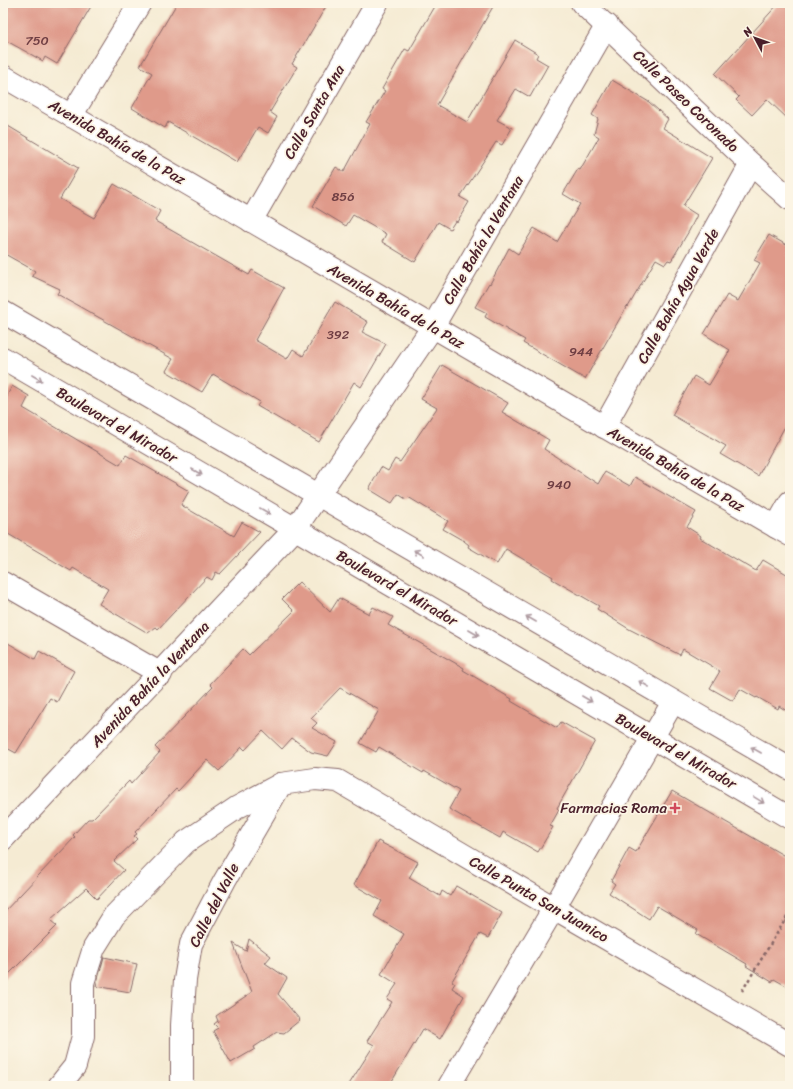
<svg xmlns="http://www.w3.org/2000/svg" width="793" height="1089" font-family="Sriracha,sans-serif">
<style>
.building{fill:#df9a8a}
.lines{fill:none;stroke-linecap:round;stroke-linejoin:round}
.minor-casing{stroke:#866666;stroke-width:24}
.secondary-casing{stroke:#866666;stroke-width:24}
.path{stroke:#866666;stroke-width:2.5;stroke-dasharray:3 3;stroke-linecap:butt}
.minor{stroke:#fff;stroke-width:22}
.secondary{stroke:#fff;stroke-width:22}
.oneway{stroke:#ae9aa0}
.poi-dot{fill:#d1495b;stroke:#fcf5e5;stroke-width:1.5}
.labels{text-anchor:middle;dominant-baseline:central;stroke-width:3.5;stroke-linejoin:round;paint-order:stroke}
.number-label{font-size:13px;fill:#6f3e43}
.street-label{font-size:15px;fill:#4a1f2b;stroke:#fcf5e5}
.poi-label{font-size:15px;fill:#4a1f2b;stroke:#fcf5e5;text-anchor:end}
</style>
<rect width="100%" height="100%" fill="#fcf5e5"/>
<filter id="ink" filterUnits="userSpaceOnUse"><feTurbulence type="fractalNoise" baseFrequency=".025" numOctaves="2"/><feDisplacementMap in="SourceGraphic" scale="8" xChannelSelector="R" yChannelSelector="G"/><feConvolveMatrix kernelMatrix="1 2 1 2 8 2 1 2 1" color-interpolation-filters="sRGB"/></filter>
<filter id="wash" filterUnits="userSpaceOnUse"><feTurbulence type="fractalNoise" baseFrequency=".012" numOctaves="4" result="noise"/><feDisplacementMap in="SourceGraphic" scale="16" xChannelSelector="R" yChannelSelector="G"/><feGaussianBlur stdDeviation="0.9" result="paint"/><feColorMatrix in="noise" values="0 0 0 0 0 0 0 0 0 0 0 0 0 0 0 0 0 1.4 0 .05"/><feComposite in="paint" operator="in"/></filter>
<g filter="url(#wash)">
<rect width="100%" height="100%" fill="#f5ebd3"/>
<g id="blocks">
<g class="building">
<path d="M3,3H93L57,64L45,57L43,61L3,39Z"/>
<path d="M177,3H328L292,64L297,67L270,112L277,117L268,133L258,127L237,162L168,122L165,128L132,108L152,73L140,66Z"/>
<path d="M437,3H495L437,105L467,122L515,40L538,54L536,58L548,65L530,97L516,89L497,120L512,128L502,145L496,142L460,197L469,202L457,222L455,221L450,229L438,222L415,262L382,242L386,234L353,215L346,226L313,206L336,167L344,172L370,124L366,122L385,91L382,89L405,49L409,51Z"/>
<path d="M779,3H790V121L767,99L752,115L736,100L739,97L715,74Z"/>
<path d="M612,80L649,102L668,119L663,128L712,158L683,206L697,215L689,231L671,261L668,260L665,264L656,259L628,307L627,306L585,379L523,343L525,340L485,317L487,313L475,307L489,283L490,284L509,248L518,254L534,228L557,242L580,204L563,194L578,169L580,170L599,137L594,134L598,119L592,115Z"/>
<path d="M3,123L78,168L60,199L94,218L114,184L160,211L155,221L249,275L252,270L284,288L255,340L287,359L293,349L303,356L335,302L368,322L362,332L386,344L361,387L354,382L319,442L257,406L260,402L213,374L202,392L166,371L173,359L57,294L60,289L32,276L35,271L3,253Z"/>
<path d="M769,235L790,247V417L758,476L720,454L726,446L672,415L694,376L709,385L730,350L704,334L727,295L738,301L760,263L754,260Z"/>
<path d="M442,365L508,403L502,412L549,440L544,449L598,484L605,472L630,486L635,477L696,512L687,527L701,536L700,538L756,571L763,560L790,576V713L779,706L778,709L757,697L756,698L740,689L733,701L710,688L720,671L683,649L680,655L629,629L597,609L599,606L552,579L553,577L506,549L497,564L468,547L469,545L464,541L443,529L448,521L408,497L406,499L398,494L392,503L369,489L381,467L388,471L395,459L400,462L437,408L421,399Z"/>
<path d="M12,386L29,396L23,408L120,465L126,455L189,491L181,505L234,536L242,522L260,532L220,574L216,572L212,580L207,577L158,629L156,627L148,633L99,604L108,589L73,568L71,571L3,531V397L6,398Z"/>
<path d="M299,582L330,612L339,598L369,614L373,607L393,617L388,625L464,668L463,670L512,699L511,701L557,728L561,722L595,741L557,808L559,810L550,826L553,827L538,852L503,832L500,838L449,809L459,791L424,771L423,773L379,747L376,752L360,743L379,710L340,688L311,718L317,723L312,728L337,742L328,756L311,752L292,738L282,749L263,731L245,750L242,747L219,771L207,760L178,791L176,789L135,832L137,834L134,836L137,839L114,861L124,870L97,899L86,888L50,920L57,926L3,980V913L75,837L73,835L88,819H92L129,781L131,784L160,752L155,747L213,687L210,684L243,649L249,655L294,611L282,599Z"/>
<path d="M3,640L35,659L39,651L74,671L57,702L50,698L16,753L3,746Z"/>
<path d="M672,791L790,859V913L785,922L790,923V988L774,979L772,982L746,966L747,964L696,934L698,930L657,906L649,919L609,893L615,884L611,881L629,848L636,852Z"/>
<path d="M378,841L418,862L409,878L440,896L442,891L450,896L456,886L502,913L488,938L480,934L452,981L455,983L452,988L464,996L440,1039L423,1029L389,1086H348L374,1045L367,1041L392,1002L387,999L397,984L381,974L404,934L374,916L382,901L354,885Z"/>
<path d="M249,939L271,956L265,963L287,978L278,994L300,1020L284,1033L277,1032L254,1047L255,1049L231,1063L213,1031L218,1028L214,1024L218,1021L216,1016L252,992L233,943L246,951Z"/>
<path d="M104,957L137,964L130,992L96,986Z"/>
</g>
</g>
</g>
<g filter="url(#ink)">
<use href="#blocks" fill-opacity="0" stroke="#866666" stroke-width="1"/>
<g class="lines">
<defs>
<g id="minor">
<path d="M582,3L751,164L790,199"/>
<path d="M3,76L790,535"/>
<path d="M71,116L140,3"/>
<path d="M251,221L377,3"/>
<path d="M604,427L751,164"/>
<path d="M776,527L790,502"/>
<path d="M3,583L161,674"/>
<path d="M3,839L295,529L432,328L607,25"/>
<path d="M59,1086L75,1066L83,1036V983L94,948L114,916L186,842L238,807L281,784"/>
<path d="M449,1086L554,908L790,1045"/>
</g>
<g id="secondary">
<path d="M3,312L790,769"/>
<path d="M3,358L790,818"/>
<path d="M182,1086V1025L185,980L191,944L225,880L281,784L315,779L338,781L554,908L673,702"/>
</g>
</defs>
<use href="#minor" class="minor-casing"/>
<use href="#secondary" class="secondary-casing"/>
<path class="path" d="M742,991L790,912"/>
<use href="#minor" class="minor"/>
<use href="#secondary" class="secondary"/>
</g>
<defs><path id="oneway-shaft" d="M-6 0H5M1.5-3L5.5 0L1.5 3" fill="none" stroke-width="1.6" stroke-linecap="round" stroke-linejoin="round"/></defs>
<g class="oneway">
<use href="#oneway-shaft" transform="translate(37 378) rotate(30)"/>
<use href="#oneway-shaft" transform="translate(197 472) rotate(30)"/>
<use href="#oneway-shaft" transform="translate(265 511) rotate(30)"/>
<use href="#oneway-shaft" transform="translate(419 553) rotate(-150)"/>
<use href="#oneway-shaft" transform="translate(531 619) rotate(-150)"/>
<use href="#oneway-shaft" transform="translate(474 633) rotate(30)"/>
<use href="#oneway-shaft" transform="translate(644 684) rotate(-150)"/>
<use href="#oneway-shaft" transform="translate(587 699) rotate(30)"/>
<use href="#oneway-shaft" transform="translate(756 750) rotate(-150)"/>
<use href="#oneway-shaft" transform="translate(759 800) rotate(31)"/>
</g>
</g>
<path class="poi-dot" d="M673 802h4v4h4v4h-4v4h-4v-4h-4v-4h4z"/>
<g class="labels">
<g class="number-label">
<text x="37" y="40">750</text>
<text x="343" y="196">856</text>
<text x="338" y="334">392</text>
<text x="581" y="351">944</text>
<text x="559" y="484">940</text>
</g>
<g class="street-label">
<text transform="translate(686 101) rotate(44)">Calle Paseo Coronado</text>
<text transform="translate(314 112) rotate(-60)">Calle Santa Ana</text>
<text transform="translate(117 142) rotate(30)">Avenida Bahía de la Paz</text>
<text transform="translate(483 240) rotate(-60)">Calle Bahía la Ventana</text>
<text transform="translate(678 296) rotate(-61)">Calle Bahía Agua Verde</text>
<text transform="translate(396 306) rotate(30)">Avenida Bahía de la Paz</text>
<text transform="translate(117 425) rotate(30)">Boulevard el Mirador</text>
<text transform="translate(676 469) rotate(30)">Avenida Bahía de la Paz</text>
<text transform="translate(397 588) rotate(30)">Boulevard el Mirador</text>
<text transform="translate(150 684) rotate(-47)">Avenida Bahía la Ventana</text>
<text transform="translate(676 751) rotate(30)">Boulevard el Mirador</text>
<text transform="translate(539 899) rotate(30)">Calle Punta San Juanico</text>
<text transform="translate(214 905) rotate(-63)">Calle del Valle</text>
</g>
<g class="poi-label">
<text x="667" y="808">Farmacias Roma</text>
</g>
</g>
<rect width="793" height="1089" fill="none" stroke="#fcf5e5" stroke-width="16"/>
<g transform="translate(755 38) rotate(311)" stroke="#fcf5e5" stroke-width="3" paint-order="stroke">
<path d="M0-3L7 15L0 10L-7 15Z" fill="#4a1f2b"/>
<text y="-6" font-size="11" font-weight="bold" text-anchor="middle" fill="#4a1f2b">N</text>
</g>
</svg>
